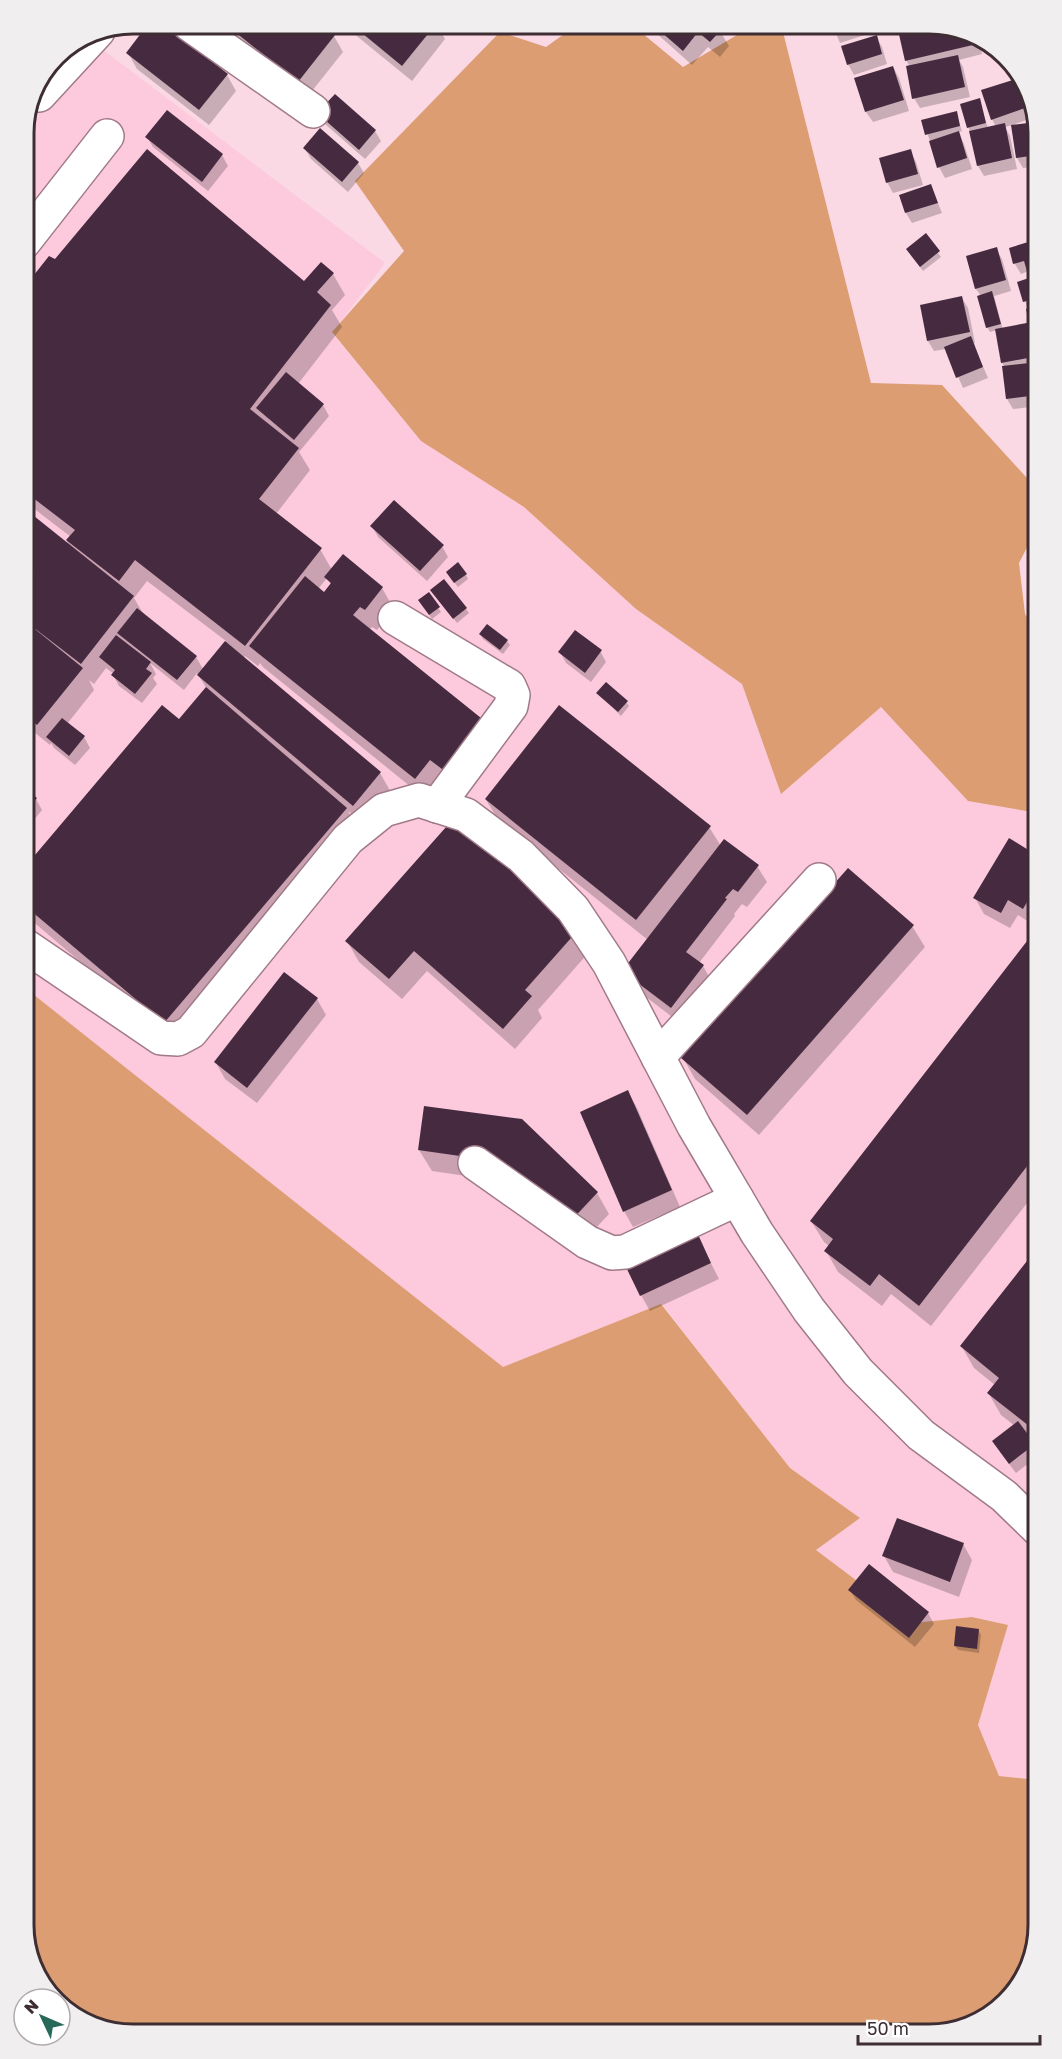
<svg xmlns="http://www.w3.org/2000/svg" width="1062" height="2059" font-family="'Golos Text',sans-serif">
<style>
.built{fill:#fccadc}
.forest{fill:#dd9d72}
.shadow{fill:#0003;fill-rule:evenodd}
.building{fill:#462b40}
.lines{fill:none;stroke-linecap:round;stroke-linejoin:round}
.minor-casing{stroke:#a07a88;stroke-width:36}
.minor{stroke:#fff;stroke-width:33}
.rim{fill:none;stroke:#3e2e34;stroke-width:3}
</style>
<rect width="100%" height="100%" fill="#fad8e4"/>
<path class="built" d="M98,46L385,263L332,333L421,441L524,507L636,609L742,684L781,793L881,707L968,801L1038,813V1780L999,1776L978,1725L1008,1625L972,1617L914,1623L816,1550L860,1518L790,1468L662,1304L503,1368L24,996V127L28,118Z"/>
<g class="forest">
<path d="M578,24H631L683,67L747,29L746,24H781L871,383L942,385L1026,477L1038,479V526L1019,563L1025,614L1038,636V813L968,801L881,707L781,794L742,684L636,609L524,507L421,441L332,332L404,251L355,181L500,32L546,47Z"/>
<path d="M24,987L503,1367L661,1304L790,1468L860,1518L816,1550L913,1623L972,1617L1008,1625L978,1725L999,1776L1038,1780V1926L1020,1986L971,2027L928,2035H127L73,2016L32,1968L24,1925Z"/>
</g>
<g class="shadow">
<path d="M225,24H319L334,36L343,52L308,96L232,37Z"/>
<path d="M342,24H437L445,39L412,81Z"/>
<path d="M462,24H477L471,32Z"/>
<path d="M646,24H712L720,31L729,46L720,57L708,47L692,65Z"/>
<path d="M832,24H865L868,34L840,43Z"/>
<path d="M896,24H912L899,28Z"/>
<path d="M936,24L979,39L982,54L959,60L963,67L970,97L920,108L914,98L910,67L906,60Z"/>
<path d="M876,37L882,47L887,64L854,75L848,64Z"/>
<path d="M128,53L227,75L236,91L209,125L137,69Z"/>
<path d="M893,67L899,78L909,111L873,122L866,112L856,79Z"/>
<path d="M1015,81L1021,91L1028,112L1033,111L1038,134V194L1033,167L1023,168L1017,158L1013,125L1005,127L1010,136L1017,169L984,176L978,166L971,133L968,127L979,100L988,128L996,127L992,119ZM1029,119L1030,124L1015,126V124Z"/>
<path d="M335,96L375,131L381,141L365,159L325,124L319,114Z"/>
<path d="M167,112L222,155L228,166L208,191L153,147L147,137Z"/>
<path d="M956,113L962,131L958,132L964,144L972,169L945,178L939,167L923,121Z"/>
<path d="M305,149L358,163L364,173L348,192L311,159Z"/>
<path d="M910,151L916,162L923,185L893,193L887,182Z"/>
<path d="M931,186L942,213L912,223L906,213L901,196Z"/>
<path d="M926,236L941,257L923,271L910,254Z"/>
<path d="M1038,240V327L1034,329L1038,338V406L1013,409L1007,399L1005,367L1002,363L997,330L990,332L987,327L981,296L976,289L968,257L996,249L1002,259L1011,291L994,296L1003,330L1033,324L1019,283L1031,279L1029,271L1021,274L1015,264L1010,249Z"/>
<path d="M56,261L305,283L333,274L345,295L332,310L342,327L298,384L323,405L329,416L299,452L310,470L276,514L320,549L332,570L382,588L394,609L377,630L372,627L369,630L485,723L427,800L263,667L260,663L258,666L245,656L243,658L380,773L392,794L366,826L348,811L358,830L176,1043L24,914V870L179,721L207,689L197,673L184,690L150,663L156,674L153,678L157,684L142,703L119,686L113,675L114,674L106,668L94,684L89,680L94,690L67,724L84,737L90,748L75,765L54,748L51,743L50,745L24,724V510L66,543L71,537L24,501V303L33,292L28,285ZM327,578L331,585L324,594L318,589ZM147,581L226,641L203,669L196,657L144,615L134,598Z"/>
<path d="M962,298L968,308L975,343H973L988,378L963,388L946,349L934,351L928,341L921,306Z"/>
<path d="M372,526L442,546L448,557L427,581L378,537Z"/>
<path d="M466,575L468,579L458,587L450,577Z"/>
<path d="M435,595L466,609L469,613L457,623Z"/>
<path d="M423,605L438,608L441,612L432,619Z"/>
<path d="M480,634L507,641L510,645L503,654L483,639Z"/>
<path d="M600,651L606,662L591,682L566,663L560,652Z"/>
<path d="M598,693L626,702L629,706L621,716Z"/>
<path d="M24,791L36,799L42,810L24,832Z"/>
<path d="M486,800L709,827L721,846L757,866L767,882L747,907L742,904L734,914L735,916L699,963L703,966L712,982L680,1023L633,987L648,940L499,821Z"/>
<path d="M454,820L590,951L538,1010L542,1018L515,1049L427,971L402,999L359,962L347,941Z"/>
<path d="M1038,857V914L1032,924L1018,915L1010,928L984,914L975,898Z"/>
<path d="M912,926L925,947L759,1135L695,1079L683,1058Z"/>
<path d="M1038,929V1189L931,1326L891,1294L882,1306L838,1272L826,1251L829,1246L824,1242L811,1221Z"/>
<path d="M317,999L326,1015L257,1103L225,1079L216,1063Z"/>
<path d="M628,1092L637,1108L680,1207L633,1227L624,1211Z"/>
<path d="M521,1121L597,1193L609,1214L581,1244L516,1183L432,1171L419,1150Z"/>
<path d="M695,1232L719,1279L650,1311L641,1295Z"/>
<path d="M1038,1250V1444L1029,1436L1038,1452V1456L1016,1473L1000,1452L1015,1426L1001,1415L989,1394L995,1385L974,1368L962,1347Z"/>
<path d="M963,1544L972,1560L959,1597L893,1572L884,1556Z"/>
<path d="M850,1590L928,1613L934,1624L915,1647L856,1600Z"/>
<path d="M978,1630L981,1635L979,1653L958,1650L955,1646Z"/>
</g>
<g class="building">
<path d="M148,24H164L228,74L199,110L126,53Z"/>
<path d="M225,24H321L335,35L298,82Z"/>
<path d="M351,24H436L402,66Z"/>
<path d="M652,24H715L721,30L710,42L698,32L683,51Z"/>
<path d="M830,24H860V25L833,33Z"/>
<path d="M923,24H936L976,38L977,44L905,61L898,30Z"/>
<path d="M877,35L882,54L847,65L841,46Z"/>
<path d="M958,55L965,87L912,99L906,66Z"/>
<path d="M893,66L904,100L865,112L854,78Z"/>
<path d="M1016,79L1025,108L991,120L981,90Z"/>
<path d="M335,94L376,130L359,150L317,113Z"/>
<path d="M980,98L986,123L967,128L960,104Z"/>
<path d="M1033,109L1038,134V155L1016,158L1011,125L1028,123L1026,110Z"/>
<path d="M167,110L223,154L202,182L145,137Z"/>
<path d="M957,111L960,126L925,135L921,120Z"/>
<path d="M1005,123L1012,158L977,166L969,131Z"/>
<path d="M320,128L359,162L342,182L303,148Z"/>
<path d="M959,131L967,158L937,168L929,141Z"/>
<path d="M147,149L304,281L321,262L334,273L317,292L331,305L250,409L299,448L259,499L322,548L245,646L135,560L119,581L66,540L75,530L24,491V301L33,290L26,285L49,256L55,259Z"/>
<path d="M911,149L918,174L886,183L879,158Z"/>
<path d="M1038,161V191H1035L1031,162Z"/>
<path d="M931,184L938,203L905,213L899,195Z"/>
<path d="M926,233L940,251L920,267L906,249Z"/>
<path d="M1038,239V298L1023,302L1017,282L1029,278L1024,261L1013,264L1009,248Z"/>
<path d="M997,247L1006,280L975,289L966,256Z"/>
<path d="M992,291L1001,324L986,328L977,296Z"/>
<path d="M962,296L970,332L927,341L920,305Z"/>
<path d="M1038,305V315L1028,318L1026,309Z"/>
<path d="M1032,322L1038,356L1001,363L995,329Z"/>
<path d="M971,336L983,367L956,378L944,347Z"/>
<path d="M1038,362V395L1006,399L1002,366Z"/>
<path d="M286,372L324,404L294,440L256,408Z"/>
<path d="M394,500L444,545L420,571L370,526Z"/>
<path d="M24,508L134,596L81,664L25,621L83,668L37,725L24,714V616L28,612L24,609Z"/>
<path d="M343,554L383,587L365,610L360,607L353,615L486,722L446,772L430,760L415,779L249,646L305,576L324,592L331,583L324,577Z"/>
<path d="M458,562L467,574L454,583L446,572Z"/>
<path d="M444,579L467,608L453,619L430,590Z"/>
<path d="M429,592L440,607L429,615L418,600Z"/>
<path d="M137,608L197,656L177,680L117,633Z"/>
<path d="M487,624L508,640L500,650L479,634Z"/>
<path d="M575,630L602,650L585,673L558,652Z"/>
<path d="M116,635L151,662L146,669L152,673L135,694L111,675L115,670L99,657Z"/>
<path d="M225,641L381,772L353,806L197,675Z"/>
<path d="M606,682L628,701L618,712L596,693Z"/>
<path d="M206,687L347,808L164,1023L24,905V868L162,705L179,719Z"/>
<path d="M559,705L711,826L636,920L485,799Z"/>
<path d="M62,718L85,736L69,756L46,737Z"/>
<path d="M24,788L37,798L24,814Z"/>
<path d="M454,818L579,929L525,990L532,996L503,1029L414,951L389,979L345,941Z"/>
<path d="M1009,838L1038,856V883L1023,909L1008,900L1001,913L973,898Z"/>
<path d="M724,839L759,865L738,892L733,889L725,898L727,899L686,952L704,965L671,1008L622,971Z"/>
<path d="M848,868L914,925L747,1115L681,1058Z"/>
<path d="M1038,927V1152L919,1306L879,1274L870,1286L824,1251L833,1239L810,1221Z"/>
<path d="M284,972L318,998L247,1088L214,1062Z"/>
<path d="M628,1090L672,1190L623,1212L580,1112Z"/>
<path d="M424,1106L522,1119L598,1192L568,1224L502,1162L418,1150Z"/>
<path d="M696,1230L711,1263L640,1296L624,1263Z"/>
<path d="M1038,1247V1433L987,1393L999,1378L960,1346Z"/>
<path d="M1018,1421L1035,1444L1009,1464L992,1441Z"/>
<path d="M897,1518L964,1543L950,1582L882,1556Z"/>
<path d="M869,1564L929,1612L909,1638L848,1590Z"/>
<path d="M956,1626L979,1629L977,1649L954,1646Z"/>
</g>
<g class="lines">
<defs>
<g id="minor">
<path d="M189,24L313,111"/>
<path d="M39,95L98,31"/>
<path d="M24,242L107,136"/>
<path d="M395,618L509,686L513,695L511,706L437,806"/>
<path d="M24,945L161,1038L178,1039L191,1032L348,839L384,810L419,800L466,815L521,856L573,909L609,963L694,1126L757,1233L809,1310L858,1372L921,1435L1004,1496L1038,1529"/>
<path d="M658,1057L819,880"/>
<path d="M475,1163L587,1242L612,1253L625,1252L737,1199"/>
</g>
</defs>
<use href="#minor" class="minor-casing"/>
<use href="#minor" class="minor"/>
</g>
<path d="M0 0H1062V2059H0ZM133 34H929A99 99 0 0 1 1028 133V1925A99 99 0 0 1 929 2024H133A99 99 0 0 1 34 1925V133A99 99 0 0 1 133 34Z" fill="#f0eeef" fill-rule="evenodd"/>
<path class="rim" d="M133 34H929A99 99 0 0 1 1028 133V1925A99 99 0 0 1 929 2024H133A99 99 0 0 1 34 1925V133A99 99 0 0 1 133 34Z"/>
<g transform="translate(42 2017) rotate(314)"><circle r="28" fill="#ffffff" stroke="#b2abae" stroke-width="1.5"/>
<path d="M0-4.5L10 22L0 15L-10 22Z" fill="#276a5a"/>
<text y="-9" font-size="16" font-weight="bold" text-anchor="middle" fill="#3e2e34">N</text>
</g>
<path d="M858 2035v9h182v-9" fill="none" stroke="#3e2e34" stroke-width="3"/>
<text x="867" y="2035" font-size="18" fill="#3e2e34" stroke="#ffffff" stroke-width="4.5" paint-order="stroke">50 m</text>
</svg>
